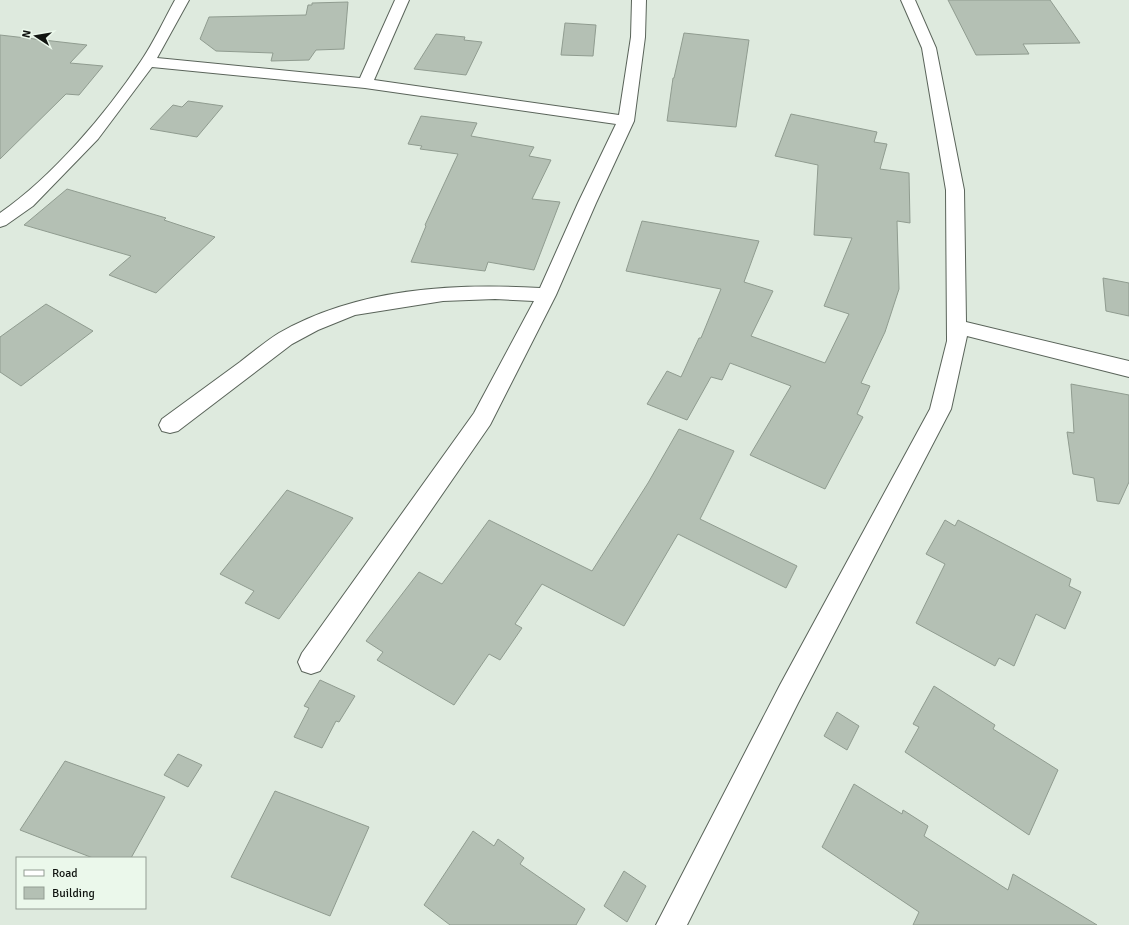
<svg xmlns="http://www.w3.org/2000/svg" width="1129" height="925" font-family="Signika,sans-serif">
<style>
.building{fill:#b4c0b4;stroke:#909c90}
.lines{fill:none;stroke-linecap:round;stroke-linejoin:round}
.minor-casing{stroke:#5a645a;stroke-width:2}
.minor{fill:#fff;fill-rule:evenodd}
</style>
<rect width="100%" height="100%" fill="#deeade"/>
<g class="building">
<path d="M948,0H1050L1080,43L1023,44L1029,54L976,55Z"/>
<path d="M348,2L344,49L316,50L309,60L271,61L273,53L216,51L200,39L209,17L306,15L308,5H312V3Z"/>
<path d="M565,23L596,25L593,56L561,55Z"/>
<path d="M684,33L749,40L736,127L667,121L673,78H674Z"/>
<path d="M436,34L465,37L464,40L482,42L466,75L414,69Z"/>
<path d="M0,35L87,45L70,63L103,66L79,95L66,94L0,159Z"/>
<path d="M188,101L223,106L197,137L150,129L173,105L182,107Z"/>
<path d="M791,114L877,132L874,142L887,144L880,169L909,173L910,223L897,221L899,289L885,332L861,383L870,386L857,414L863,417L825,489L750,455L791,386L730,363L722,380L711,377L687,420L647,404L667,371L681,377L699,338H701L721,289L626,271L642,221L759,241L744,282L773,291L751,336L825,363L849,314L824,306L852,238L814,235L818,165L775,156Z"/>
<path d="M421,116L477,123L471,136L534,147L529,156L551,160L532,199L560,202L534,270L488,262L485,271L411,262L426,226L425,225L458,154L420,149L422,146L408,144Z"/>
<path d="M67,189L166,218L164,220L215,237L156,293L109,275L131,256L24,225Z"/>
<path d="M1103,278L1129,283V316L1106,311Z"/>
<path d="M46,304L93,331L21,386L0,372V337Z"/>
<path d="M1071,384L1129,395V482L1119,504L1097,501L1094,478L1073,474L1067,432L1074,433Z"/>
<path d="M679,429L734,451L700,519L797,566L786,588L678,534L624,626L542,584L515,624L522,628L500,660L489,654L454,705L377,660L383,652L366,641L419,572L442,584L489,520L592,571L648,483Z"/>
<path d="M287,490L353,518L279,619L245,603L254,591L220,574Z"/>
<path d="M945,520L955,526L958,520L1071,579L1069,586L1081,592L1065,629L1036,614L1014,666L999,658L995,666L916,623L945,564L926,554Z"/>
<path d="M320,680L355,696L339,722L336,721L322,748L294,737L309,708L304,706Z"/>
<path d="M934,686L995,725L993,729L1058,770L1029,835L905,752L919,727L913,724Z"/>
<path d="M837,712L859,726L847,750L824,736Z"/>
<path d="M178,754L202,765L188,787L164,775Z"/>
<path d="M65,761L165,797L131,858H93L20,830Z"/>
<path d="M854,784L902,814L903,810L928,826L924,836L1008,890L1013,874L1097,925H913L919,912L822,847Z"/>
<path d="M275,791L369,827L330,916L231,877Z"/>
<path d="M473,831L494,846L498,839L524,858L520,864L585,909L576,925H450L424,905Z"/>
<path d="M624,871L646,886L627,922L604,906Z"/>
</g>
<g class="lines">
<defs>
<g id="minor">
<path d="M175,0H189L157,58L360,78L395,0H409L374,80L619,115L631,37L632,0H646L645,37L634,121L596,203L556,295L490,425L320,671L311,674L302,671L298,662L302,653L474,413L534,301L495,299L443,301L355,315L318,330L292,344L178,431L170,433L162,431L159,425L162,419C188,400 214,381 240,362C253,352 266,341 279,333C358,288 452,283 540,288L578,203L616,124L365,88L152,67L98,139L33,206L6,225L0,227V213C52,177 106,114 141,61C154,42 164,20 175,0Z"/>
<path d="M901,0H915L936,48L964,190L966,322L1129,361V377L967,336L951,409L798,703L687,925H656L780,685L930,409L947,341L946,190L922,48Z"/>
</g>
</defs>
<use href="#minor" class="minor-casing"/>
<use href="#minor" class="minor"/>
</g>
<rect x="16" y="857" width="130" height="52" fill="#ebf8eb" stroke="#939d93"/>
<rect x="24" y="870" width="20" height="6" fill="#ffffff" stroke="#939d93"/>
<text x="52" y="877" font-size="12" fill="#101410">Road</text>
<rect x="24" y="887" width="20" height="12" fill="#b4c0b4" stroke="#939d93"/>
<text x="52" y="897" font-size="12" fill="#101410">Building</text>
<g transform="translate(36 36) rotate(282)" stroke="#ebf8eb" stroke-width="3" paint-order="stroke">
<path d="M0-3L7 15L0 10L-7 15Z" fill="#101410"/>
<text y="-6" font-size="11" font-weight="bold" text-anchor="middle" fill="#101410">N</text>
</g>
</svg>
